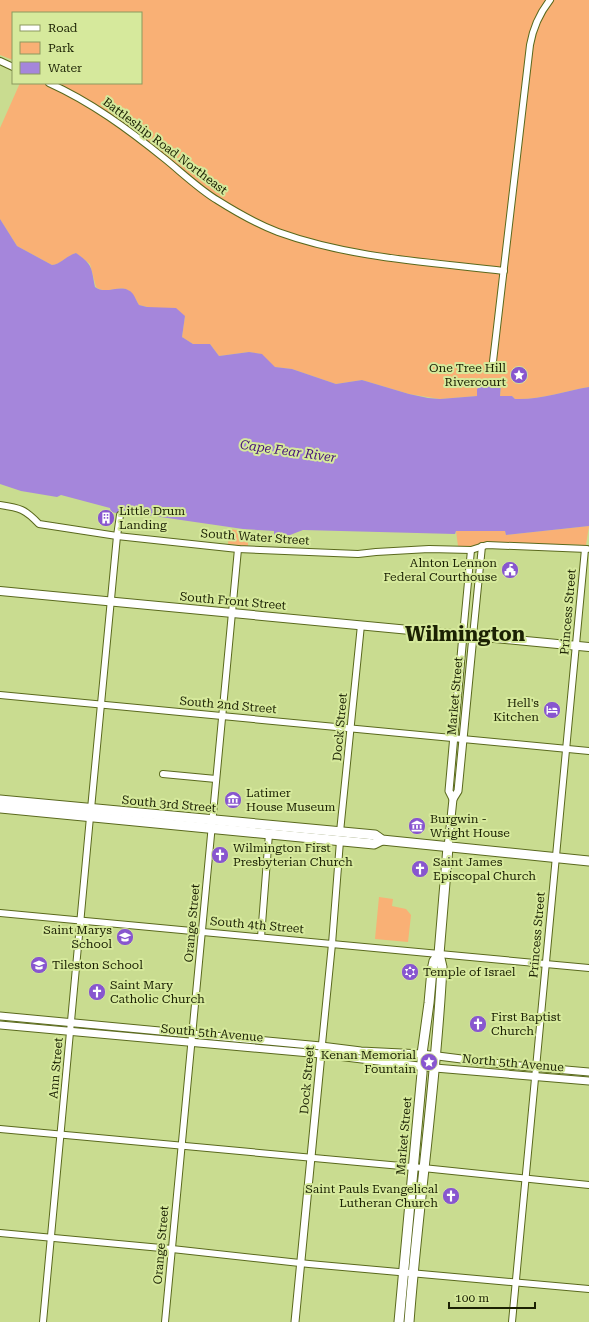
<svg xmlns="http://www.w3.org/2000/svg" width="589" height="1322" font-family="'Roboto Serif',serif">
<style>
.green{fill:#f9b075}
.water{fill:#a586db}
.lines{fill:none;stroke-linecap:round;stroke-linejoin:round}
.minor-casing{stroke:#5a691d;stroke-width:8}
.tertiary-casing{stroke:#5a691d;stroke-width:9}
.secondary-casing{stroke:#5a691d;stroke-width:10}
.primary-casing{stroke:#5a691d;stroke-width:11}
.minor{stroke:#fff;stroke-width:6}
.tertiary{stroke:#fff;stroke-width:7}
.secondary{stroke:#fff;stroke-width:8}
.primary{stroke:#fff;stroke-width:9}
.labels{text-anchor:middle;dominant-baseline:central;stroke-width:4;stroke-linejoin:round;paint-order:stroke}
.street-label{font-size:12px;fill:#1b2103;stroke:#d6e99c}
.poi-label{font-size:12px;fill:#1b2103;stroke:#d6e99c;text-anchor:start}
.water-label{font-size:13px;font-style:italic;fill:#46137a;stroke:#d6e99c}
.town-label{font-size:20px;font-weight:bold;fill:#1b2103;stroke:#d6e99c}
</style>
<rect width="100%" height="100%" fill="#c9dc90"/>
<g class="green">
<path d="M0,0H589V387C565,391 540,400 515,399L512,396H500L501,384H493L477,396L440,399L409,394L362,380L336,384L292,369L274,367L261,354L249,352L219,356L210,344H193L182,337L185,316L139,305C137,302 135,297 132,294C123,281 107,296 96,287L90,264L76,253C67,256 61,264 52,265L17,246L0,219V128L20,83H141V13H13V60L0,55Z"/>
<path d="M589,526L586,545L486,542L471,547L458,546L456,531H505L506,535Z"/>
<path d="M230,529L248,532V546L228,544Z"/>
<path d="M379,897L393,899L392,906L406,909L411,915L408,942L375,939Z"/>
</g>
<path class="water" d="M0,219L17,246L52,265C61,264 66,256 76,253C93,265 91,267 95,287C107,296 123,281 133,294C135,297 137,302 139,305L147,307L176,308L185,316L182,337L193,344H210L219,356L249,352L262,354L275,367L292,369L336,384L362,380L409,394L428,398L440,399L477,396V389L483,384H501L500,396H512L515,399C540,400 565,391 589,387V526L506,535L505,531H456L455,534L303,530L290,535H274V531L243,529L126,512L116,513L111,512L110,508L61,495L57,497L21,491L0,484Z"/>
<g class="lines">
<defs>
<g id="minor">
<path d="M0,61L13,67"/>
<path d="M49,83C91,102 128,129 165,159C180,171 200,190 217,200C236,212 257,224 278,232C350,258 428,262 504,271"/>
<path d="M492,370L530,45C533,28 539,14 550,0"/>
<path d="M0,505C20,508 25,509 39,524L117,536L238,549L358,554L376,552L429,549L471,550L487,545L587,549"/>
<path d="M463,635L471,550"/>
<path d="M473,636L482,546"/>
<path d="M0,695L589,751"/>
<path d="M163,774L216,779"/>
<path d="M91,809L117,536L120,515"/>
<path d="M340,832L361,625"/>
<path d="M0,913L589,968"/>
<path d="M261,937L269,834"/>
<path d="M321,1054L332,944L340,841"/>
<path d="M0,1129L423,1168L589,1185"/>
<path d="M0,1233L172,1249L309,1264L589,1289"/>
<path d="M43,1322L90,817"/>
<path d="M165,1322L238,549"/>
<path d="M512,1322L585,549"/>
</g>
<g id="tertiary">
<path d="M453,799L449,791L463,635"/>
<path d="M448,847L453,799L458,791L473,636"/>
<path d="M0,1016L321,1046L361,1051L422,1054L509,1065L589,1072"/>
<path d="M0,1025L321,1054L435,1068L589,1081"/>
<path d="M295,1322L321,1054"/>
</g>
<path id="secondary" d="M0,591L589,647"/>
<g id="primary">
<path d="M0,800L375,835L382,840L589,861"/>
<path d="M0,808L374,844L382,840"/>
<path d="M399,1322L422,1073V1054L429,1003L432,970L434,961L439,954"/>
<path d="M409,1322C418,1203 436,1086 442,967L439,954L448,847"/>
</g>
</defs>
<use href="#minor" class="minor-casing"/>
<use href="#tertiary" class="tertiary-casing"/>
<use href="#secondary" class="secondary-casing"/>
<use href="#primary" class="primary-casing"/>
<use href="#minor" class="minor"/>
<use href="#tertiary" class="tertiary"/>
<use href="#secondary" class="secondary"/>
<use href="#primary" class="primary"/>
</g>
<defs>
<symbol id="sight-disc" viewBox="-11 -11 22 22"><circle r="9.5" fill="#8856cf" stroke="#d6e99c"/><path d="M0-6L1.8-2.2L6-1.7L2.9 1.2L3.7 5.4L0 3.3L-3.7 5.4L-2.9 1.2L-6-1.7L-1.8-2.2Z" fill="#fff"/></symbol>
<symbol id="building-disc" viewBox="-11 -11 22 22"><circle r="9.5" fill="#8856cf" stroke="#d6e99c"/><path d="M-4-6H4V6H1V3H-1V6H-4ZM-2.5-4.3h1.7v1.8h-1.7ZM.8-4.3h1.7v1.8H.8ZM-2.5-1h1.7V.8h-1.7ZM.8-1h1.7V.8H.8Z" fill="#fff"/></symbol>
<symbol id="civic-disc" viewBox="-11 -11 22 22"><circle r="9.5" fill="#8856cf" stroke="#d6e99c"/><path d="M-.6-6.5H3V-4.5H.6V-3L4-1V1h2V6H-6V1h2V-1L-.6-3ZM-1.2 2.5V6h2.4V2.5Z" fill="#fff"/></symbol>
<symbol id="hotel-disc" viewBox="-11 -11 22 22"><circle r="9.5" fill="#8856cf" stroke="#d6e99c"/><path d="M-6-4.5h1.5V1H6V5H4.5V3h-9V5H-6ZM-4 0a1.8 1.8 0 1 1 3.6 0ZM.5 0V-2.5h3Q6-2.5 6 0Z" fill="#fff"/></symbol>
<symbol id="museum-disc" viewBox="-11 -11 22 22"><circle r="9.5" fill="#8856cf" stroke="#d6e99c"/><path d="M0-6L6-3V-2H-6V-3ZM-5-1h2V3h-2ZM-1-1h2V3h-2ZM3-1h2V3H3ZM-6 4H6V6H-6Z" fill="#fff"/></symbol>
<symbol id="church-disc" viewBox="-11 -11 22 22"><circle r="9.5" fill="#8856cf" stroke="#d6e99c"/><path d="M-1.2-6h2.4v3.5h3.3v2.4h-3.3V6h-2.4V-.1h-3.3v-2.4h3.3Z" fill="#fff"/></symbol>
<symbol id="school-disc" viewBox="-11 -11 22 22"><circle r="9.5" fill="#8856cf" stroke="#d6e99c"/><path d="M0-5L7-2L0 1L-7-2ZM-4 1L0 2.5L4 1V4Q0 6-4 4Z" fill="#fff"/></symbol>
<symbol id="synagogue-disc" viewBox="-11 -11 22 22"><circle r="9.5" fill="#8856cf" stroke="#d6e99c"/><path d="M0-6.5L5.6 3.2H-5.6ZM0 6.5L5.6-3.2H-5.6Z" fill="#fff"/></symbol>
</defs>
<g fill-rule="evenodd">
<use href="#sight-disc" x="509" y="365" width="20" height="20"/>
<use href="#building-disc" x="96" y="508" width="20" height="20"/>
<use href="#civic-disc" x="500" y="560" width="20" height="20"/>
<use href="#hotel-disc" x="542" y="700" width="20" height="20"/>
<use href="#museum-disc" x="223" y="790" width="20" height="20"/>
<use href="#museum-disc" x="407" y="816" width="20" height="20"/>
<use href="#church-disc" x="210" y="845" width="20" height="20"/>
<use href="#church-disc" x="410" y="859" width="20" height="20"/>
<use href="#school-disc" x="115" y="927" width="20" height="20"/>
<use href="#school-disc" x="29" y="955" width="20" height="20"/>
<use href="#synagogue-disc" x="400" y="962" width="20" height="20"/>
<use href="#church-disc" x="87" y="982" width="20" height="20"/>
<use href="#church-disc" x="468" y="1014" width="20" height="20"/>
<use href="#sight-disc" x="419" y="1052" width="20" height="20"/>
<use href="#church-disc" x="441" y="1186" width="20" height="20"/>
</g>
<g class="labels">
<g class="street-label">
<text transform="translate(165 146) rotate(37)">Battleship Road Northeast</text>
<text transform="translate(255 537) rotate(4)">South Water Street</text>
<text transform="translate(233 601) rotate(5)">South Front Street</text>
<text transform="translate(568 612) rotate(-85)">Princess Street</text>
<text transform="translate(455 696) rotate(-85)">Market Street</text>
<text transform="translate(228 705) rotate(5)">South 2nd Street</text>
<text transform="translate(340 727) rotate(-85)">Dock Street</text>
<text transform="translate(169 804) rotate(5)">South 3rd Street</text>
<text transform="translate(192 923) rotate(-85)">Orange Street</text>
<text transform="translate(257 925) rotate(5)">South 4th Street</text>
<text transform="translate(537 935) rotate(-85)">Princess Street</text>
<text transform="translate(212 1033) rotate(5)">South 5th Avenue</text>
<text transform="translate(513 1063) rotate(5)">North 5th Avenue</text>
<text transform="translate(56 1068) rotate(-85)">Ann Street</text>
<text transform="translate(307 1080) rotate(-85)">Dock Street</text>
<text transform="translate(404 1136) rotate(-85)">Market Street</text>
<text transform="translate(161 1245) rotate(-85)">Orange Street</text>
</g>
<g class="poi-label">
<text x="506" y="368" text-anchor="end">One Tree Hill<tspan x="506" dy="14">Rivercourt</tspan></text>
<text x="119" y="511">Little Drum<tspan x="119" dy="14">Landing</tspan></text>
<text x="497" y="563" text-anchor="end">Alnton Lennon<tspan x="497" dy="14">Federal Courthouse</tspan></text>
<text x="539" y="703" text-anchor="end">Hell's<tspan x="539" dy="14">Kitchen</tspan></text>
<text x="246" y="793">Latimer<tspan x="246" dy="14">House Museum</tspan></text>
<text x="430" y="819">Burgwin -<tspan x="430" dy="14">Wright House</tspan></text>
<text x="233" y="848">Wilmington First<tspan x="233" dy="14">Presbyterian Church</tspan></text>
<text x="433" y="862">Saint James<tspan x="433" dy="14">Episcopal Church</tspan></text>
<text x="112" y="930" text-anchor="end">Saint Marys<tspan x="112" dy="14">School</tspan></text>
<text x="52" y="965">Tileston School</text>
<text x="423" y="972">Temple of Israel</text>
<text x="110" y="985">Saint Mary<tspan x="110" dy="14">Catholic Church</tspan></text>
<text x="491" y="1017">First Baptist<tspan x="491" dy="14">Church</tspan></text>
<text x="416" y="1055" text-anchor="end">Kenan Memorial<tspan x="416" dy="14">Fountain</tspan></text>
<text x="438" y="1189" text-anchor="end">Saint Pauls Evangelical<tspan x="438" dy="14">Lutheran Church</tspan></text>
</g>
<g class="water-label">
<text transform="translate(288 451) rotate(8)">Cape Fear River</text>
</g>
<g class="town-label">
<text x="465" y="634">Wilmington</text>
</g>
</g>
<rect x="12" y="12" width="130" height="72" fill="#d6e99c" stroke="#8b995f"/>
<rect x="20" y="25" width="20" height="6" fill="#ffffff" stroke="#8b995f"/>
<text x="48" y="32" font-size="12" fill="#1b2103">Road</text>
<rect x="20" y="42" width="20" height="12" fill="#f9b075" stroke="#8b995f"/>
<text x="48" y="52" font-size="12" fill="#1b2103">Park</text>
<rect x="20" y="62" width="20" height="12" fill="#a586db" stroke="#8b995f"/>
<text x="48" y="72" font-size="12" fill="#1b2103">Water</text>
<path d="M449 1302v6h86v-6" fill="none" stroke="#1b2103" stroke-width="2"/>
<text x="455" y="1302" font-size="12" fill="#1b2103" stroke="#d6e99c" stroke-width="3" paint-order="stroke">100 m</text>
</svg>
